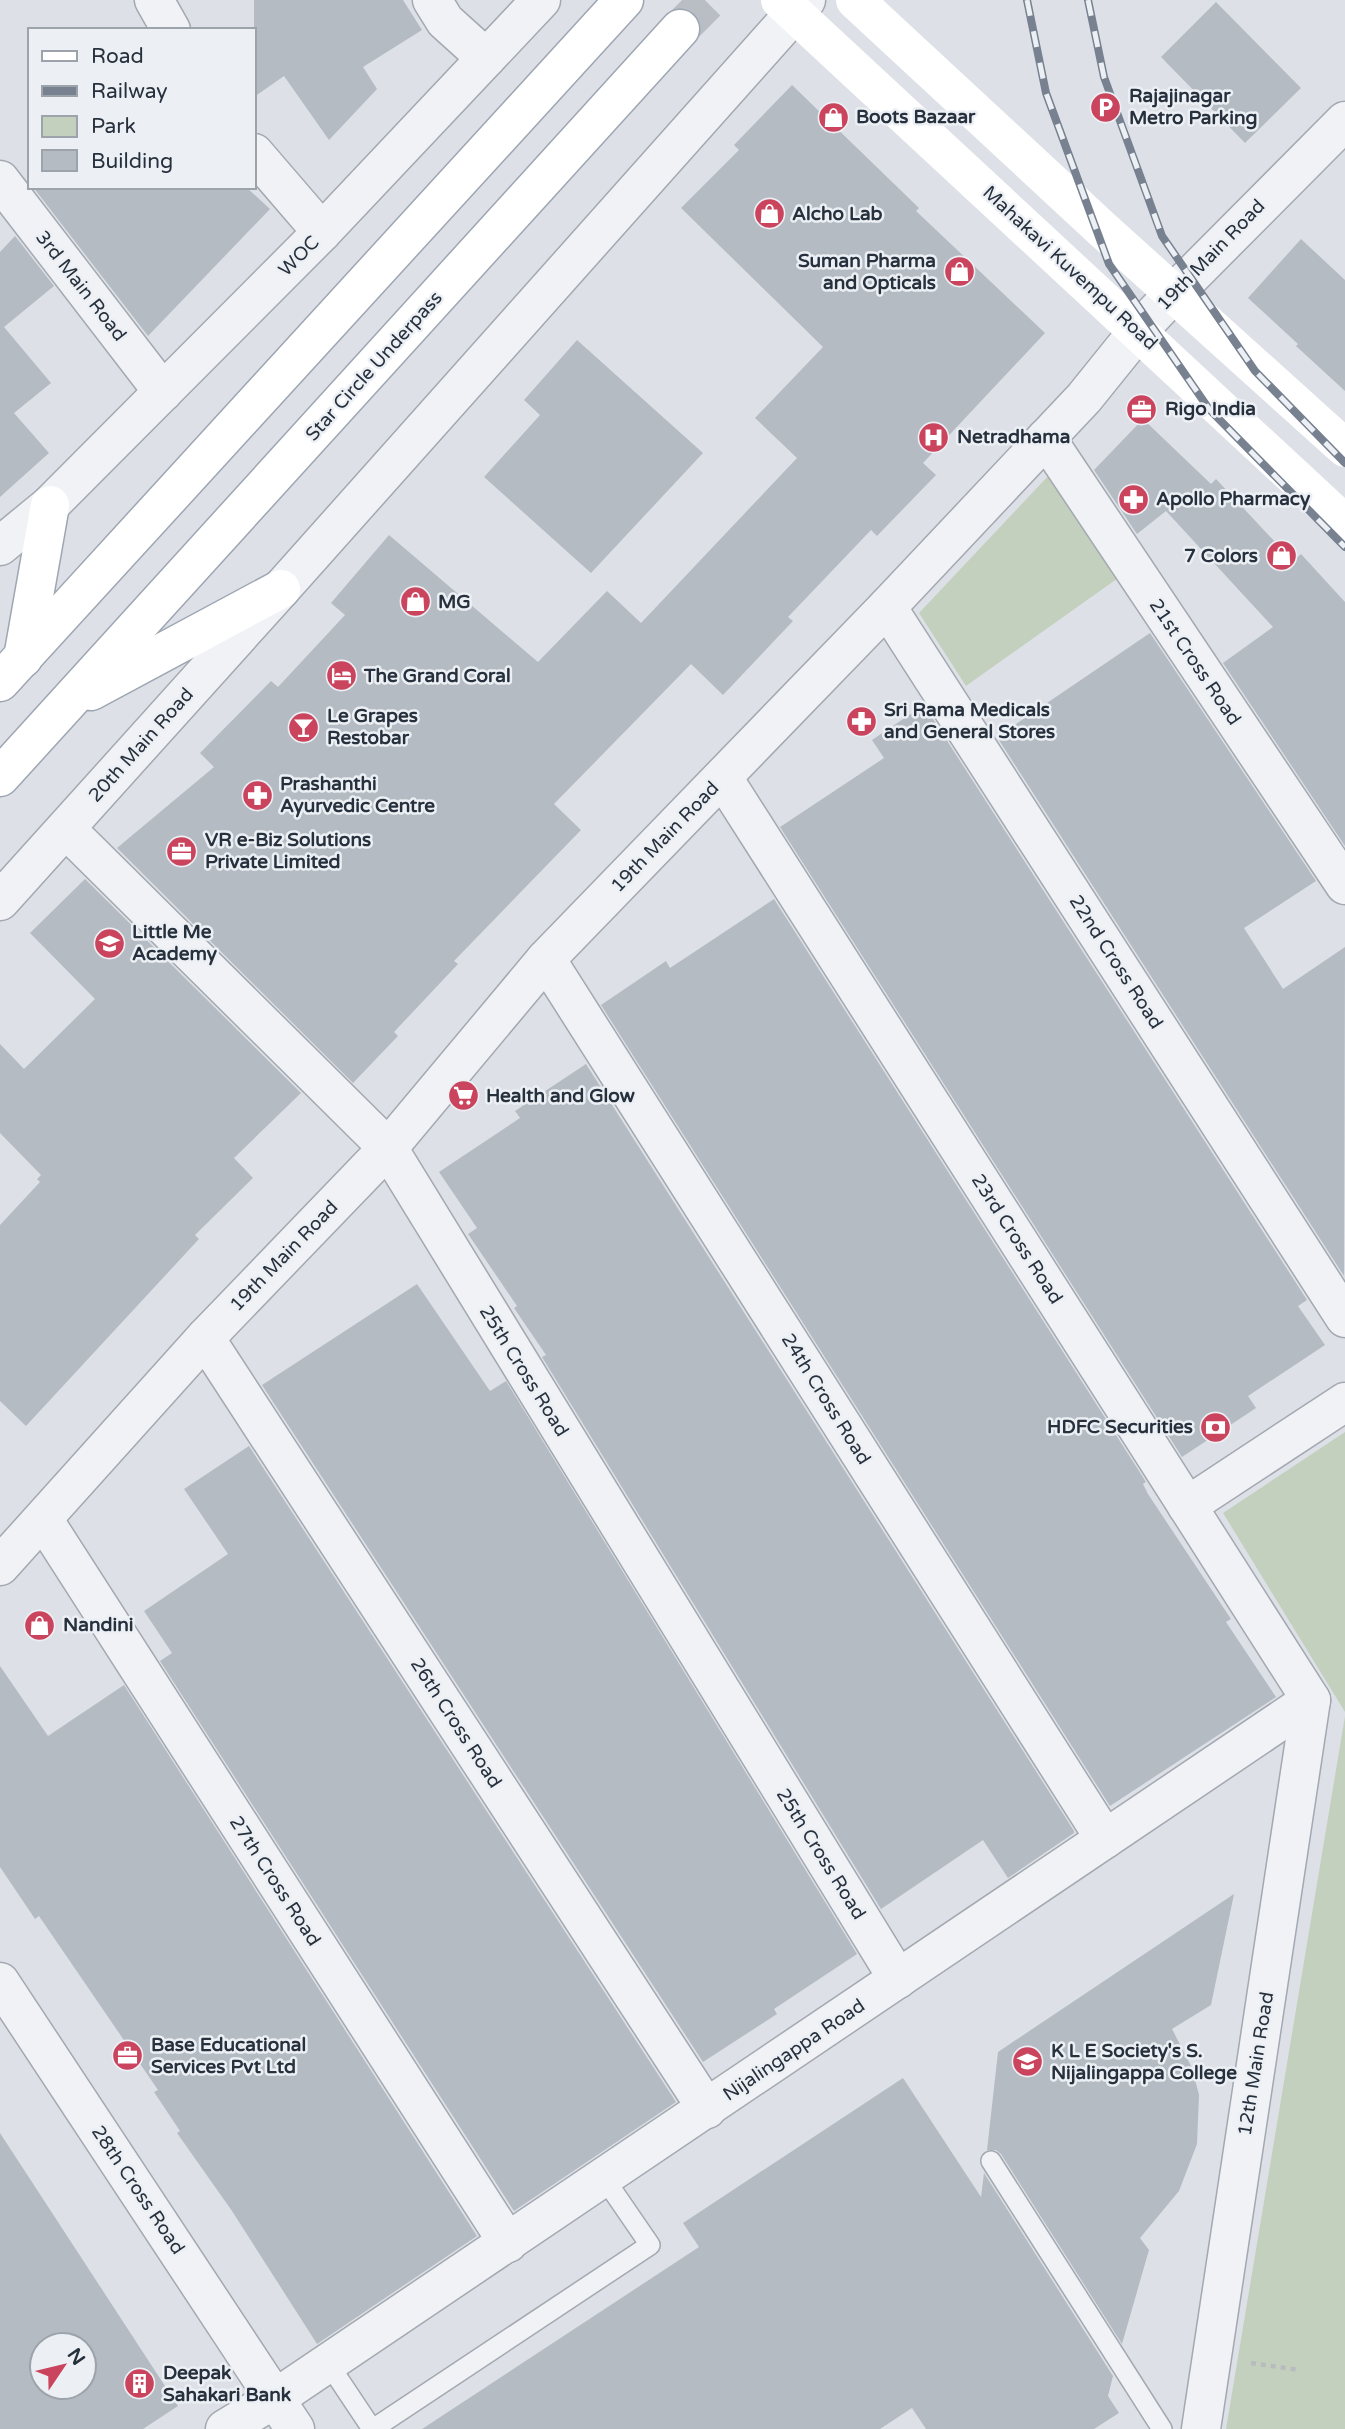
<svg xmlns="http://www.w3.org/2000/svg" width="1345" height="2429" font-family="'Varela Round',sans-serif">
<style>
.green{fill:#c4d0be}
.building{fill:#b4bbc3;fill-rule:evenodd}
.lines{fill:none;stroke-linecap:round;stroke-linejoin:round}
.primary-tunnel{stroke:#b9bec5;stroke-width:38;stroke-dasharray:38 19;stroke-linecap:butt}
.service-casing{stroke:#a3a8b1;stroke-width:22}
.minor-casing{stroke:#a3a8b1;stroke-width:41}
.tertiary-casing{stroke:#a3a8b1;stroke-width:41}
.primary-casing{stroke:#9da6b2;stroke-width:41}
.path{stroke:#b8bcc1;stroke-width:4.5;stroke-dasharray:5 5;stroke-linecap:butt}
.service{stroke:#f0f2f5;stroke-width:19}
.minor{stroke:#f0f2f5;stroke-width:38}
.tertiary{stroke:#f0f2f5;stroke-width:38}
.secondary{stroke:#fff;stroke-width:38}
.primary{stroke:#fff;stroke-width:38}
.rail-casing{stroke:#778190;stroke-width:8}
.rail{stroke:#ecf0f4;stroke-width:5;stroke-dasharray:16;stroke-linecap:butt}
.labels{text-anchor:middle;dominant-baseline:central;stroke-width:5;stroke-linejoin:round;paint-order:stroke}
.poi-label{font-size:19px;font-weight:bold;fill:#27303d;stroke:#ecf0f4;text-anchor:start}
.street-label{font-size:19px;fill:#27303d;stroke:#ecf0f4}
</style>
<rect width="100%" height="100%" fill="#dde1e7"/>
<g class="green">
<path d="M1050,474L1121,576L966,686L919,613Z"/>
<path d="M1345,1432V1712L1223,1513Z"/>
<path d="M1345,1716V2429H1226Z"/>
</g>
<g class="building">
<path d="M254,0H403L422,30L363,67L377,89L329,140L284,76L254,97Z"/>
<path d="M1216,2L1301,88L1245,143L1161,57Z"/>
<path d="M792,85L919,208L916,211L1045,333L923,463L936,475L877,536L871,530L788,617L793,621L723,695L691,664L554,804L581,830L454,961L458,964L394,1032L398,1036L353,1083L117,848L214,767L200,753L271,681L278,687L345,615L331,603L389,535L538,662L607,591L641,623L797,458L755,418L823,347L681,208L739,150L734,145Z"/>
<path d="M33,187H246L270,209L148,336Z"/>
<path d="M15,236L54,286L4,327L51,383L14,413L49,453L0,497V252Z"/>
<path d="M1301,239L1345,280V391L1296,346L1298,344L1248,298Z"/>
<path d="M577,340L703,453L591,573L484,477L540,415L524,400Z"/>
<path d="M1143,419L1211,484L1216,479L1293,561L1301,554L1345,602V846L1223,663L1273,627L1166,511L1137,534L1094,470Z"/>
<path d="M1150,633L1316,881L1244,928L1283,989L1345,947L1344,1276L997,737Z"/>
<path d="M924,705L1307,1300L1298,1306L1325,1345L1248,1396L1256,1408L1182,1457L780,827L884,758L872,740Z"/>
<path d="M85,879L301,1093L234,1158L253,1178L195,1235L199,1239L26,1426L0,1401V1225L40,1182L37,1179L41,1175L0,1133V1044L24,1069L95,999L30,933Z"/>
<path d="M774,899L1146,1482L1143,1484L1148,1494L1231,1619L1226,1622L1276,1697L1110,1806L601,1005L666,961L670,968Z"/>
<path d="M586,1064L1074,1831V1833L1008,1878L983,1840L881,1909L542,1357L546,1355L514,1308L517,1306L468,1234L477,1228L439,1172L520,1118L515,1111Z"/>
<path d="M417,1284L490,1391L506,1381L857,1954L774,2009L777,2014L703,2062L262,1385Z"/>
<path d="M249,1446L676,2102L514,2211L160,1661L172,1653L144,1611L228,1554L184,1489Z"/>
<path d="M0,1666L48,1736L124,1685L477,2236L317,2344L232,2211L177,2133L180,2131L154,2092L158,2090L39,1916L35,1919L0,1867Z"/>
<path d="M1234,1894L1211,2005L1172,2029L1192,2068L1199,2095L1197,2144L1179,2191L1140,2238L1149,2250L1122,2344L1001,2154L996,2150H987L998,2052Z"/>
<path d="M903,2078L981,2197L984,2173L1113,2376L1108,2396L1119,2413L1094,2429H926L912,2408L880,2429H422L699,2247L683,2223Z"/>
<path d="M0,2133L178,2406L143,2429H0ZM42,2345H84V2387H42Z"/>
</g>
<g class="lines">
<path class="primary-tunnel" d="M680,29L709,0"/>
<defs>
<g id="service">
<path d="M991,2161L1162,2429"/>
<path d="M328,2363L372,2429"/>
<path d="M373,2429L650,2245L604,2178"/>
</g>
<g id="minor">
<path d="M154,0L171,30"/>
<path d="M432,0L445,21L486,58"/>
<path d="M254,153L322,232"/>
<path d="M0,180L163,392"/>
<path d="M1046,438L1345,885"/>
<path d="M887,607L1345,1318"/>
<path d="M66,829L388,1148L898,1979"/>
<path d="M546,959L1105,1839"/>
<path d="M205,1338L707,2109"/>
<path d="M1187,1506L1345,1402"/>
<path d="M43,1519L508,2243"/>
<path d="M276,2398L1311,1700"/>
</g>
<g id="tertiary">
<path d="M0,546L50,505L322,232L541,0"/>
<path d="M723,778L1311,1700L1201,2429"/>
<path d="M0,901L281,589L806,0"/>
<path d="M0,1566L205,1338L388,1148L546,959L887,607L1084,398L1138,331L1174,293L1345,121"/>
<path d="M0,1982L295,2429"/>
<path d="M225,2429L276,2398"/>
</g>
<g id="primary">
<path d="M23,658L50,505"/>
<path d="M0,682L624,0"/>
<path d="M91,691L281,589"/>
<path d="M0,777L680,29"/>
</g>
</defs>
<use href="#service" class="service-casing"/>
<use href="#minor" class="minor-casing"/>
<use href="#tertiary" class="tertiary-casing"/>
<use href="#primary" class="primary-casing"/>
<path class="path" d="M1251,2363L1300,2370"/>
<use href="#service" class="service"/>
<use href="#minor" class="minor"/>
<use href="#tertiary" class="tertiary"/>
<g class="secondary">
<path d="M780,0L1345,524"/>
<path d="M855,0L1102,229L1345,448"/>
</g>
<use href="#primary" class="primary"/>
<defs>
<g id="rail">
<path d="M1027,0L1046,93L1109,264L1209,409L1345,547"/>
<path d="M1088,0L1104,77L1162,236L1255,371L1345,463"/>
</g>
</defs>
<use href="#rail" class="rail-casing"/>
<use href="#rail" class="rail"/>
</g>
<defs>
<symbol id="parking-disc" viewBox="-11 -11 22 22"><circle r="9.5" fill="#ca445e" stroke="#ecf0f4"/><path d="M-3.5-5.5H1a3.5 3.5 0 0 1 0 7H-1V5.5H-3.5ZM-1-3.4V-.6H.8a1.4 1.4 0 0 0 0-2.8Z" fill="#fff"/></symbol>
<symbol id="shop-disc" viewBox="-11 -11 22 22"><circle r="9.5" fill="#ca445e" stroke="#ecf0f4"/><path d="M-5-2.5h2.3a2.7 3.5 0 0 1 5.4 0H5L5.5 6h-11ZM-1.5-2.5h3a1.5 2.3 0 0 0-3 0Z" fill="#fff"/></symbol>
<symbol id="office-disc" viewBox="-11 -11 22 22"><circle r="9.5" fill="#ca445e" stroke="#ecf0f4"/><path d="M-6-3h4V-5.5h4V-3h4V5H-6ZM-1-4.5V-3h2v-1.5ZM-6 0V1H6V0Z" fill="#fff"/></symbol>
<symbol id="hospital-disc" viewBox="-11 -11 22 22"><circle r="9.5" fill="#ca445e" stroke="#ecf0f4"/><path d="M-5-5h3v3.5h4V-5h3V5h-3V1.5h-4V5h-3Z" fill="#fff"/></symbol>
<symbol id="pharmacy-disc" viewBox="-11 -11 22 22"><circle r="9.5" fill="#ca445e" stroke="#ecf0f4"/><path d="M-2-6h4v4h4v4h-4v4h-4v-4h-4v-4h4Z" fill="#fff"/></symbol>
<symbol id="hotel-disc" viewBox="-11 -11 22 22"><circle r="9.5" fill="#ca445e" stroke="#ecf0f4"/><path d="M-6-4.5h1.5V1H6V5H4.5V3h-9V5H-6ZM-4 0a1.8 1.8 0 1 1 3.6 0ZM.5 0V-2.5h3Q6-2.5 6 0Z" fill="#fff"/></symbol>
<symbol id="bar-disc" viewBox="-11 -11 22 22"><circle r="9.5" fill="#ca445e" stroke="#ecf0f4"/><path d="M-6-5H6L.8 .8V4.5H3.5V6h-7V4.5H-.8V.8Z" fill="#fff"/></symbol>
<symbol id="school-disc" viewBox="-11 -11 22 22"><circle r="9.5" fill="#ca445e" stroke="#ecf0f4"/><path d="M0-5L7-2L0 1L-7-2ZM-4 1L0 2.5L4 1V4Q0 6-4 4Z" fill="#fff"/></symbol>
<symbol id="supermarket-disc" viewBox="-11 -11 22 22"><circle r="9.5" fill="#ca445e" stroke="#ecf0f4"/><path d="M-6-5.5h2.5l.6 2H6L4.5 2H-2.5L-4.4-4H-6ZM-1.5 3.2a1.3 1.3 0 1 0 .1 0ZM3 3.2a1.3 1.3 0 1 0 .1 0Z" fill="#fff"/></symbol>
<symbol id="bank-disc" viewBox="-11 -11 22 22"><circle r="9.5" fill="#ca445e" stroke="#ecf0f4"/><path d="M-6-4H6V4H-6ZM0-2.3a2.3 2.3 0 1 0 0 4.6a2.3 2.3 0 1 0 0-4.6Z" fill="#fff"/></symbol>
<symbol id="university-disc" viewBox="-11 -11 22 22"><circle r="9.5" fill="#ca445e" stroke="#ecf0f4"/><path d="M0-5L7-2L0 1L-7-2ZM-4 1L0 2.5L4 1V4Q0 6-4 4Z" fill="#fff"/></symbol>
<symbol id="building-disc" viewBox="-11 -11 22 22"><circle r="9.5" fill="#ca445e" stroke="#ecf0f4"/><path d="M-4-6H4V6H1V3H-1V6H-4ZM-2.5-4.3h1.7v1.8h-1.7ZM.8-4.3h1.7v1.8H.8ZM-2.5-1h1.7V.8h-1.7ZM.8-1h1.7V.8H.8Z" fill="#fff"/></symbol>
</defs>
<g fill-rule="evenodd">
<use href="#parking-disc" x="1088" y="90" width="35" height="35"/>
<use href="#shop-disc" x="816" y="100" width="35" height="35"/>
<use href="#shop-disc" x="752" y="196" width="35" height="35"/>
<use href="#shop-disc" x="942" y="254" width="35" height="35"/>
<use href="#office-disc" x="1124" y="392" width="35" height="35"/>
<use href="#hospital-disc" x="916" y="420" width="35" height="35"/>
<use href="#pharmacy-disc" x="1116" y="482" width="35" height="35"/>
<use href="#shop-disc" x="1264" y="538" width="35" height="35"/>
<use href="#shop-disc" x="398" y="584" width="35" height="35"/>
<use href="#hotel-disc" x="324" y="658" width="35" height="35"/>
<use href="#pharmacy-disc" x="844" y="704" width="35" height="35"/>
<use href="#bar-disc" x="286" y="710" width="35" height="35"/>
<use href="#pharmacy-disc" x="240" y="778" width="35" height="35"/>
<use href="#office-disc" x="164" y="834" width="35" height="35"/>
<use href="#school-disc" x="92" y="926" width="35" height="35"/>
<use href="#supermarket-disc" x="446" y="1078" width="35" height="35"/>
<use href="#bank-disc" x="1198" y="1410" width="35" height="35"/>
<use href="#shop-disc" x="22" y="1608" width="35" height="35"/>
<use href="#office-disc" x="110" y="2038" width="35" height="35"/>
<use href="#university-disc" x="1010" y="2044" width="35" height="35"/>
<use href="#building-disc" x="122" y="2366" width="35" height="35"/>
</g>
<g class="labels">
<g class="poi-label">
<text x="1129" y="96">Rajajinagar<tspan x="1129" dy="22">Metro Parking</tspan></text>
<text x="856" y="117">Boots Bazaar</text>
<text x="792" y="214">Alcho Lab</text>
<text x="936" y="261" text-anchor="end">Suman Pharma<tspan x="936" dy="22">and Opticals</tspan></text>
<text x="1165" y="409">Rigo India</text>
<text x="957" y="437">Netradhama</text>
<text x="1156" y="499">Apollo Pharmacy</text>
<text x="1258" y="556" text-anchor="end">7 Colors</text>
<text x="438" y="602">MG</text>
<text x="364" y="676">The Grand Coral</text>
<text x="884" y="710">Sri Rama Medicals<tspan x="884" dy="22">and General Stores</tspan></text>
<text x="327" y="716">Le Grapes<tspan x="327" dy="22">Restobar</tspan></text>
<text x="280" y="784">Prashanthi<tspan x="280" dy="22">Ayurvedic Centre</tspan></text>
<text x="205" y="840">VR e-Biz Solutions<tspan x="205" dy="22">Private Limited</tspan></text>
<text x="132" y="932">Little Me<tspan x="132" dy="22">Academy</tspan></text>
<text x="486" y="1096">Health and Glow</text>
<text x="1193" y="1427" text-anchor="end">HDFC Securities</text>
<text x="63" y="1625">Nandini</text>
<text x="151" y="2045">Base Educational<tspan x="151" dy="22">Services Pvt Ltd</tspan></text>
<text x="1051" y="2051">K L E Society's S.<tspan x="1051" dy="22">Nijalingappa College</tspan></text>
<text x="163" y="2373">Deepak<tspan x="163" dy="22">Sahakari Bank</tspan></text>
</g>
<g class="street-label">
<text transform="translate(1211 255) rotate(-46)">19th Main Road</text>
<text transform="translate(299 256) rotate(-45)">WOC</text>
<text transform="translate(1070 268) rotate(43)">Mahakavi Kuvempu Road</text>
<text transform="translate(81 286) rotate(52)">3rd Main Road</text>
<text transform="translate(374 366) rotate(-48)">Star Circle Underpass</text>
<text transform="translate(1195 662) rotate(56)">21st Cross Road</text>
<text transform="translate(141 745) rotate(-48)">20th Main Road</text>
<text transform="translate(665 837) rotate(-46)">19th Main Road</text>
<text transform="translate(1116 962) rotate(57)">22nd Cross Road</text>
<text transform="translate(1017 1239) rotate(57)">23rd Cross Road</text>
<text transform="translate(284 1256) rotate(-46)">19th Main Road</text>
<text transform="translate(524 1371) rotate(58)">25th Cross Road</text>
<text transform="translate(826 1399) rotate(58)">24th Cross Road</text>
<text transform="translate(456 1723) rotate(57)">26th Cross Road</text>
<text transform="translate(821 1854) rotate(58)">25th Cross Road</text>
<text transform="translate(275 1881) rotate(57)">27th Cross Road</text>
<text transform="translate(794 2050) rotate(-34)">Nijalingappa Road</text>
<text transform="translate(1256 2064) rotate(-81)">12th Main Road</text>
<text transform="translate(138 2190) rotate(56)">28th Cross Road</text>
</g>
</g>
<rect x="28" y="28" width="228" height="161" fill="#ecf0f4" stroke="#9da3ab" stroke-width="2"/>
<rect x="42" y="51" width="35" height="10" fill="#ffffff" stroke="#9da3ab" stroke-width="2"/>
<text x="91" y="63" font-size="21" fill="#27303d">Road</text>
<rect x="42" y="86" width="35" height="10" fill="#778190" stroke="#9da3ab" stroke-width="2"/>
<text x="91" y="98" font-size="21" fill="#27303d">Railway</text>
<rect x="42" y="116" width="35" height="21" fill="#c4d0be" stroke="#9da3ab" stroke-width="2"/>
<text x="91" y="133" font-size="21" fill="#27303d">Park</text>
<rect x="42" y="150" width="35" height="21" fill="#b4bbc3" stroke="#9da3ab" stroke-width="2"/>
<text x="91" y="168" font-size="21" fill="#27303d">Building</text>
<g transform="translate(63 2366) rotate(55)"><circle r="33" fill="#ecf0f4" stroke="#9da3ab" stroke-width="2"/>
<path d="M0-5L12 26L0 18L-12 26Z" fill="#ca445e"/>
<text y="-10" font-size="19" font-weight="bold" text-anchor="middle" fill="#27303d">N</text>
</g>
</svg>
